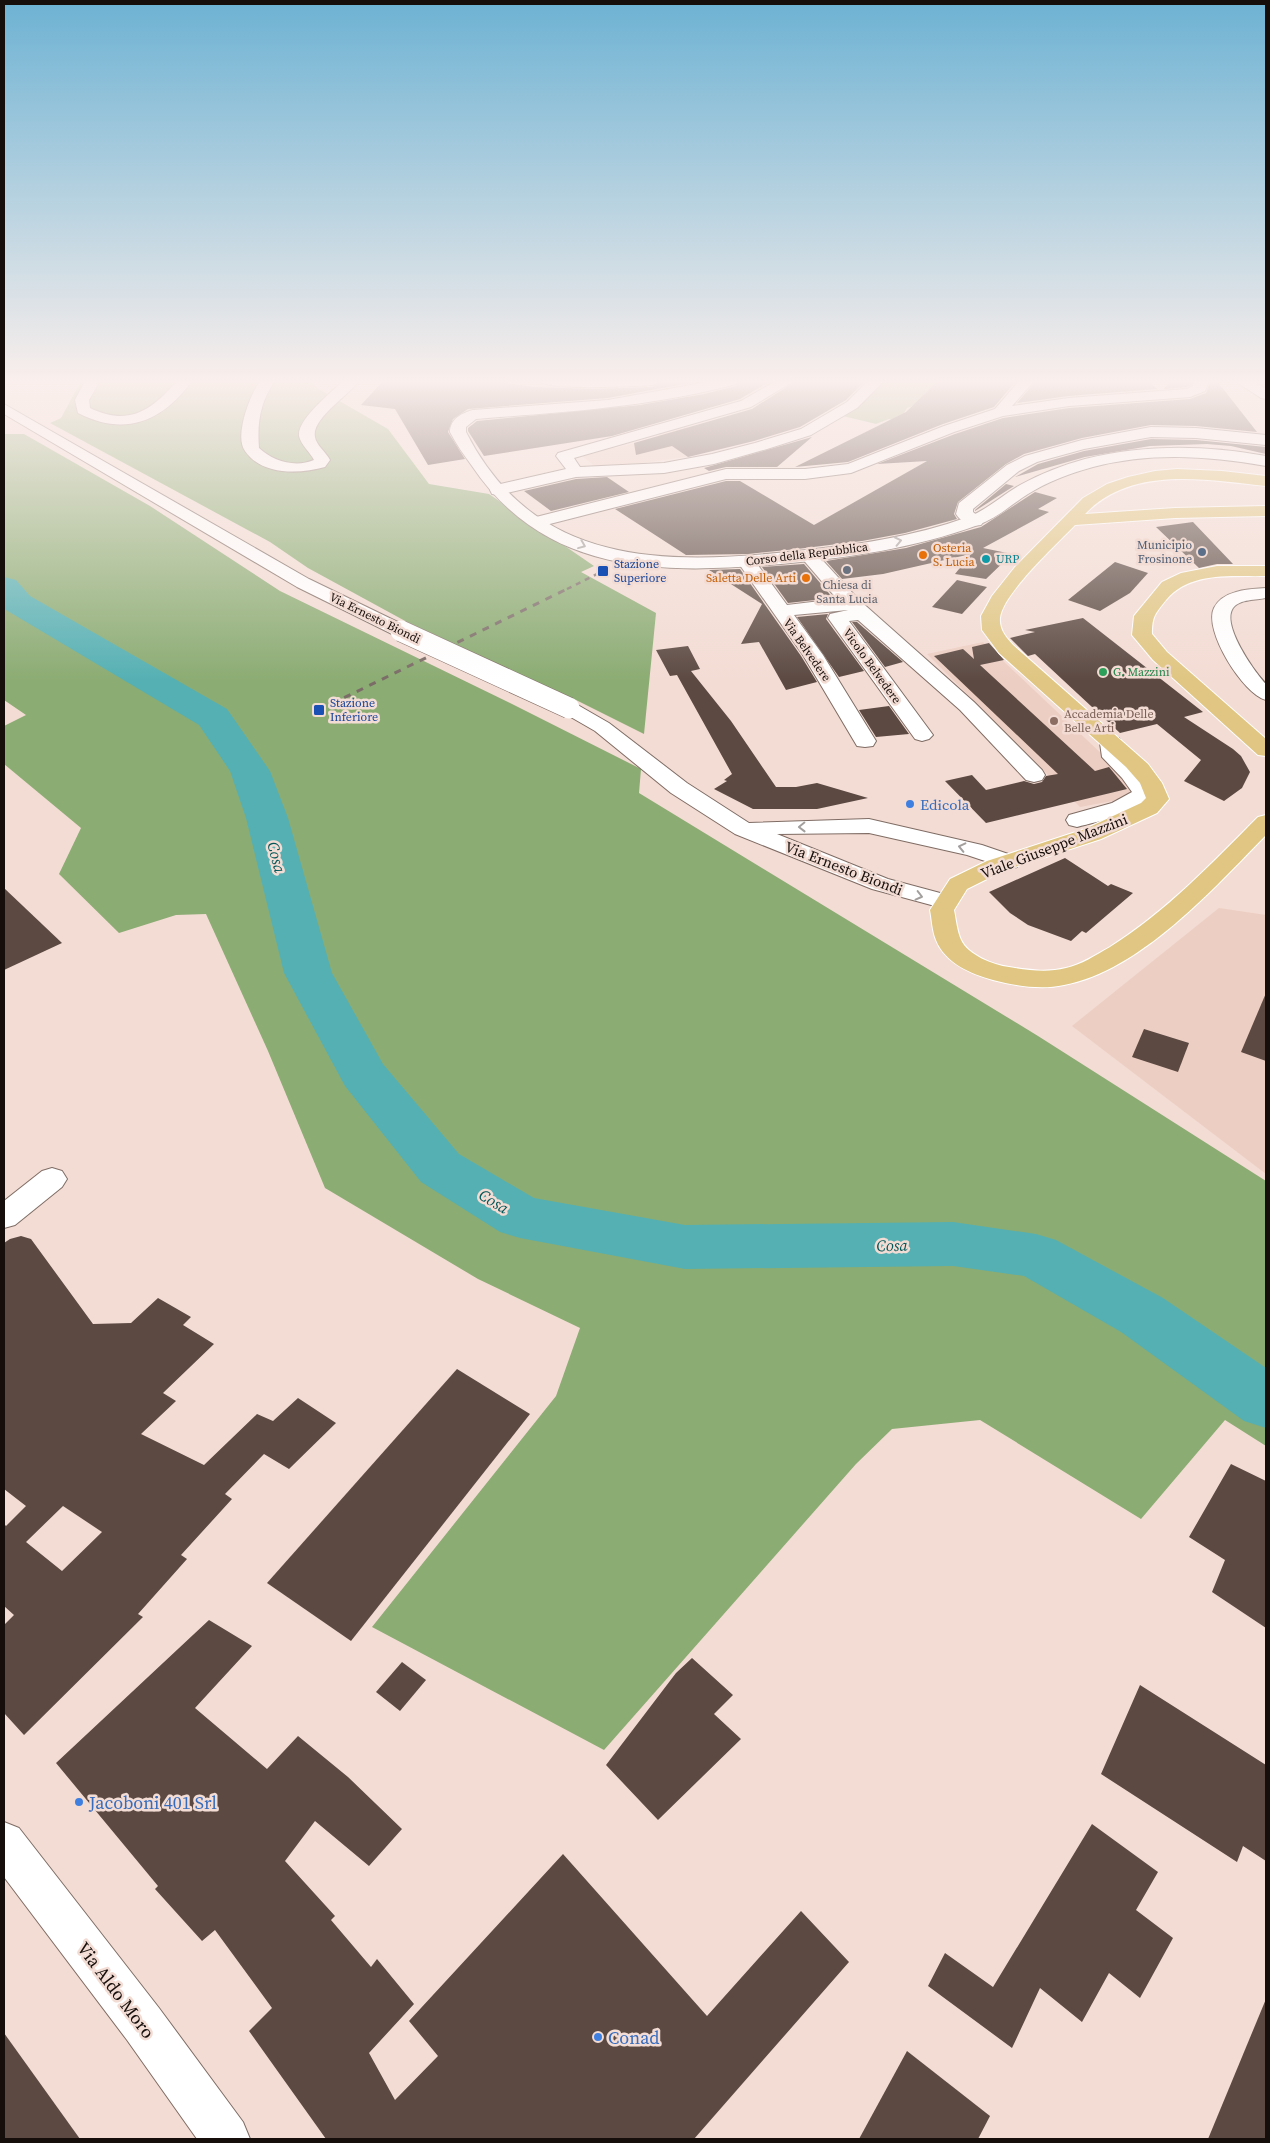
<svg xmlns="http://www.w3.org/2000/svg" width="1270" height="2143" font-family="'Source Serif 4',serif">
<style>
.built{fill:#edcec3}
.forest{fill:#8bac73}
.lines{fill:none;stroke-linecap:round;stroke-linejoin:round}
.river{fill:#55b0b3;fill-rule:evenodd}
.building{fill:#5b4942;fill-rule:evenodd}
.street-casing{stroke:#7f6c64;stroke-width:2}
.secondary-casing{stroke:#7f6c64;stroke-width:2}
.primary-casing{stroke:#fff;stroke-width:2}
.street{fill:#fff;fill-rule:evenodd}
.secondary{fill:#fff;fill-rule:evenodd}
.primary{fill:#e0c682;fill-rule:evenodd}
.rail-far1{stroke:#7b6c67;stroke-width:2.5;stroke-dasharray:5 5;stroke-linecap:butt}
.rail{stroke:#7b6c67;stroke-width:3;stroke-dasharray:7 7;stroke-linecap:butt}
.secondary-bridge-casing{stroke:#7f6c64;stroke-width:22;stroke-linecap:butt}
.secondary-bridge{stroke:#fff;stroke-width:21}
.oneway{stroke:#a29f9d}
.service-dot{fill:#5c6f8a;stroke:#f3dcd4;stroke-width:2}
.food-dot{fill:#e8710a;stroke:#f3dcd4;stroke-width:2}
.culture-dot{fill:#0f9aa8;stroke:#f3dcd4;stroke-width:2}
.worship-dot{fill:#6b7280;stroke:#f3dcd4;stroke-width:2}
.transit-dot{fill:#1a4fb4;stroke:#f3dcd4;stroke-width:2}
.leisure-dot{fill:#2e9e5b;stroke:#f3dcd4;stroke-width:2}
.education-dot{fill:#8d6e63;stroke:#f3dcd4;stroke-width:2}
.shop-dot{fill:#3f7fe0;stroke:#f3dcd4;stroke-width:2}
.labels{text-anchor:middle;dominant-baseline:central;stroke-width:5;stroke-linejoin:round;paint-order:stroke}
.far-service-label{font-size:12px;fill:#4e5e75;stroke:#f3dcd4;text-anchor:end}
.far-food-label{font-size:12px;fill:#c56008;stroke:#f3dcd4;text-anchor:start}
.far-street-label{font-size:12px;fill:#160e0b;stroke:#f3dcd4}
.far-culture-label{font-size:12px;fill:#0d838f;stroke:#f3dcd4;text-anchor:start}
.far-transit-label{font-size:12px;fill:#164399;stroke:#f3dcd4;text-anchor:start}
.far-worship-label{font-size:12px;fill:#5b616d;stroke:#f3dcd4}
.far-leisure-label{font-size:12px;fill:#27864d;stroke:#f3dcd4;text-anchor:start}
.far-education-label{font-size:12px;fill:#785e54;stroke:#f3dcd4;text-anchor:start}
.shop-label{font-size:15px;fill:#366cbe;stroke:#f3dcd4;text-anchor:start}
.street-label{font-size:15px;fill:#160e0b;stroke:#f3dcd4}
.water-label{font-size:16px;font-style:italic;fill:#005658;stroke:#f3dcd4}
.near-shop-label{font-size:18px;fill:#366cbe;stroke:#f3dcd4;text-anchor:start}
.near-street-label{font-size:18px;fill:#160e0b;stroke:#f3dcd4}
</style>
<rect width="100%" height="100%" fill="#f3dcd4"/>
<g class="built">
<path d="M684,425L728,446L685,457L604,468L596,467L581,455L610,446L615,448L660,437L655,434Z"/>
<path d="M983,642L1139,789L1118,800L1080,807L927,654Z"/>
<path d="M1219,908L1266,915V1174L1072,1026Z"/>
</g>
<g class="forest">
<path d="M81,381H312L317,388L388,429L429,484L489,494L594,566L581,572L656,613L644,734L570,697L407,622L308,568L270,542L50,423L61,418Z"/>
<path d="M884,381H934L943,384L923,402L907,408L904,413L913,417L900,422L889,419L876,424L843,416Z"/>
<path d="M4,434H24L150,506L280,591L516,706L641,769L639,793L1038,1036L1266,1181V1446L1225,1420L1141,1519L980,1420L892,1429L856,1464L604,1750L372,1627L556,1396L580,1328L478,1279L325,1188L268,1051L206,914L176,915L119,933L59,874L81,828L4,764V726L26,715L4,700Z"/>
</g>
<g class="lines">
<path class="river" d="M4,577L16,580L30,596L227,709L270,771L288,818L332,973L383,1064L459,1154L534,1198L685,1225L953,1222L1036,1234L1056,1240L1163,1298L1266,1368V1428L1244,1421L1121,1332L1024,1276L953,1266L685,1269L520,1238L500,1232L421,1182L345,1086L284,973L246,818L230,771L199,725L6,610L4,608Z"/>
</g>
<g class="building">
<path d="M383,381H488L534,387L593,389L653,387L662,381H700L608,398L468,409L453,419L448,432L465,459L428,465L395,409L361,405Z"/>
<path d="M740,381H771L740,399L612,436L484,456L468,431V428L477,421L640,405L704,394L736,386Z"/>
<path d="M796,381H865L846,400L800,427L754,441L688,457L672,446L636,455L634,443L752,409Z"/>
<path d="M938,381H1016L994,407L943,424L848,462L795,467L906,412Z"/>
<path d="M1036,381H1149L1157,389L1069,396L1017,403Z"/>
<path d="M1171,381H1193L1192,385L1186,387L1164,389Z"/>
<path d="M1211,381H1217L1257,432L1196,426L1151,425L1082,438L1024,454L1006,464L958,502L954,514L957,519L905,533L862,541L797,549L748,554L686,555L615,509L726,481H740L814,525L927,461L877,464L955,434L1003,418L1069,408L1190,399L1206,393Z"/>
<path d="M812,437L777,467H726L709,471L704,468Z"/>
<path d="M1151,439L1196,440L1266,447V454L1231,446L1207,444L1150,446L1085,457L1015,477L1038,464L1084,451Z"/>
<path d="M607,477L629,492L551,511L524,491L576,479Z"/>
<path d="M1006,484L1014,486L975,511V510Z"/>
<path d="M1035,492L1057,498L1038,509L1049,512L983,548L1012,554L986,579L955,574L971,554L883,574L842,579L826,561L906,548L981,527Z"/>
<path d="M1193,522L1233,564H1217L1199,568L1156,527Z"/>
<path d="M1115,562L1148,573L1130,593L1100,611L1068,600Z"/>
<path d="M804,564L833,598L788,603L762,567Z"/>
<path d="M740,569L801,656L817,682L786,690L759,642L741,644L762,604L709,570Z"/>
<path d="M957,580L987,587L962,614L932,607Z"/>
<path d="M828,614L826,619L864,671L839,677L797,617Z"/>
<path d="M1083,618L1203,712L1184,717L1233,749L1241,756L1250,772L1242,788L1224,801L1184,781L1201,760L1157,724L1120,733L1035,654L1028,656L1010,638L1035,632L1025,630Z"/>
<path d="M852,622H857L903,662L885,667Z"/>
<path d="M989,643L1004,660L980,665L1095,771L1109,767L1127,789L986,823L945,781L972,775L986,790L1024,781L1034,784L1042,782L1046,776L1058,774L934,656L963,649L974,659L972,647Z"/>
<path d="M688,646L700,669L691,671L731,721L776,787H796L817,783L868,798L817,809H753L714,789L727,781L724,780L732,774L677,675L670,676L656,650Z"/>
<path d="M889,706L909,734L876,737L859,710Z"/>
<path d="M1065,858L1108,886L1111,884L1133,893L1086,933L1082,931L1071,941L1028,925L1010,913L989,892Z"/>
<path d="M4,888L62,943L4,970Z"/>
<path d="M1266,993V1061L1241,1052Z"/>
<path d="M1144,1029L1189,1043L1178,1072L1132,1057Z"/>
<path d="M21,1236L31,1239L93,1324L131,1323L158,1298L191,1317L183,1325L214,1344L163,1393L176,1401L141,1434L204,1465L257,1414L273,1421L298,1398L336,1423L289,1469L264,1454L225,1494L232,1499L181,1555L187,1559L138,1614L143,1617L24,1735L4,1713V1625L14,1615L4,1606V1524L6,1526L26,1506L4,1489V1243L10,1239ZM63,1506L102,1532L62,1571L26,1542Z"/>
<path d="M457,1369L530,1414L351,1641L267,1583Z"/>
<path d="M1231,1464L1266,1481V1628L1212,1592L1225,1560L1189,1537Z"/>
<path d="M209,1620L252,1646L195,1708L267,1769L298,1736L348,1777L402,1829L369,1866L315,1821L285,1861L335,1916L331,1920L371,1967L377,1959L414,2004L369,2053L395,2100L438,2056L409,2021L563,1854L707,2016L801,1911L849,1962L694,2139H326L249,2031L272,2008L215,1930L202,1941L155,1889L158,1886L56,1763Z"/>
<path d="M692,1658L733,1695L714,1714L741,1739L658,1820L606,1765L676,1673Z"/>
<path d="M402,1662L426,1680L400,1711L376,1692Z"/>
<path d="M1140,1685L1266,1765V1861L1243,1846L1237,1862L1101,1774Z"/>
<path d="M1092,1824L1158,1872L1136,1910L1173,1938L1140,1998L1109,1973L1082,2022L1040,1988L1012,2048L928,1986L945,1953L993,1987Z"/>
<path d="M1266,1999V2139H1208Z"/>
<path d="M4,2033L80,2139H4Z"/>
<path d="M907,2051L990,2116L978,2139H859Z"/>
</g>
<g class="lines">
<defs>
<g id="street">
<path d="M776,381H794L751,407L574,458L580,467L664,463L712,454L755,443L801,429L847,402L868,381H884L857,408L811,435L767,449L714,464L664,473L576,477L498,495L492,494L490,490L492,486L566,469L556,456L558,453L741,401Z"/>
<path d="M1019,381H1034L1012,406L1069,398L1187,389L1193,386L1195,381H1209L1205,391L1190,397L1069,406L1003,416L954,432L851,473L805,479H726L538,527L532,526L529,522L532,518L726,469H805L848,464L944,426L995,409Z"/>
<path d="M1235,381H1253L1266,389V399L1261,398Z"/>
<path d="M1151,427L1196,428L1266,435V445L1196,438L1151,437L1084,449L1037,462L1019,471L973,509V512L984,521L981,525C971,527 961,522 956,514L959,503L1007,465L1025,456L1082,440Z"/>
<path d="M809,551L815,552L858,599L974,702L1042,770L1045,775L1042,780L1034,782L1026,780L960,710L858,620L849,621L933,735L929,739L922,741L915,739L828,618L830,614L848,610L794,615L823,655L876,741L873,746L865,747L857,746L803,655L737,561L740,557L746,556L752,557L787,605L837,599L800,556L803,552Z"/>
<path d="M1266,588V598C1256,600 1240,599 1233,608C1221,625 1254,671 1266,684V700C1243,694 1203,630 1214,608C1223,590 1249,589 1266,588Z"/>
<path d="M1111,737L1119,738L1122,743L1123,755L1138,768L1156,794C1143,813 1099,821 1077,827L1069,825L1066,820L1069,815L1112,803L1132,792L1122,778L1102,757L1100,743L1103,738Z"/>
<path d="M52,1168L62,1171L67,1179L62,1187L15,1225L4,1228V1201L42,1171Z"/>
</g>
<g id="secondary">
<path d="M85,381H100L89,400L90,408C129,427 152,410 177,381H192C162,422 125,437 78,413L75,400Z"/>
<path d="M260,381H275C260,402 257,423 259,448C273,461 295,468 314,460C310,452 301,445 299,436C297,419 332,392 343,381H359C349,395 311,419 315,437C316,445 326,452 330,460L325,467C300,474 262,476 245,451C234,436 250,395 260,381Z"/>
<path d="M540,381H660L653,385C635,386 549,391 540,381Z"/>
<path d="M713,381H738L736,384C651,407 564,412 476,419L466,427V432C535,568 666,565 797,551C855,545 913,537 968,517C987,510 1002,495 1020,485C1040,474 1063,465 1085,459C1145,444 1205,445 1266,456V466C1208,456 1151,452 1093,467C1071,473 1047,482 1028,494C1011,505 997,518 978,525C915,548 848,558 781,564C663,574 546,576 472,466C464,455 456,444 450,432C450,419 462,413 473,410L608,400Z"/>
<path d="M4,404L309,579L408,627L411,631L408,635L401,637L394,635L297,587L4,414Z"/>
<path d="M569,702L576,704L609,723L687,783L749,823L869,819L982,845L1017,857L1021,862L1017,867L1009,869L967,855L869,833L777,834L888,879L955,897L958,902L955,907L946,909L872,889L735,834L671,793L595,731L562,712L559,708L562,704Z"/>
<path d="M4,1822L19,1828L159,2008L243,2122L250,2139H197L127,2040L4,1877Z"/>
</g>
<g id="primary">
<path d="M1177,469L1222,471L1266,476V486C1206,480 1132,465 1085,514L1175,508L1266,506V516L1175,518L1075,525C1058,543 1002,594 1000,618C999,630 1006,637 1013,645L1148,764L1162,783L1169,799L1157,813L1101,839L1003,871L967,889L954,910C956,920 957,931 961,940C968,955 993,965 1009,967C1027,970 1047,973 1066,968C1081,965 1096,955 1110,947C1166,912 1211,864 1258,817L1266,815V835C1214,888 1140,971 1064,985C1041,990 1016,986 993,980C971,974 945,963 936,940C932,930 932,920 930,910L950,879L987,861L1085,829L1141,803L1146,798L1140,783L1126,767L999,653L982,630L981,616L992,596L1015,567L1083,498L1107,484L1128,477L1155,471Z"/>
<path d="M1217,566H1266V576C1232,577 1190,571 1166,600C1155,614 1152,616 1152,634L1167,652L1266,739V756L1258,755L1153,660L1132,635L1134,616L1162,582L1181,573Z"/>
</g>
</defs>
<use href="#street" class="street-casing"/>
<use href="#secondary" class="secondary-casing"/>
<use href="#primary" class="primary-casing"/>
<use href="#street" class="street"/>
<use href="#secondary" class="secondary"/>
<use href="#primary" class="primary"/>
<path class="rail-far1" d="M567,589L603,571"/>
<path class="rail" d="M319,710L569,588"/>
<defs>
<path id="secondary-bridge" d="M401,631L569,708"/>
</defs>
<use href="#secondary-bridge" class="secondary-bridge-casing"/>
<use href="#secondary-bridge" class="secondary-bridge"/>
</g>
<defs><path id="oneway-chevron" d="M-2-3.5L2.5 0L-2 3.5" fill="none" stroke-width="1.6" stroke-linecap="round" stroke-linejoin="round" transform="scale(1.25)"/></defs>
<g class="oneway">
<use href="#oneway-chevron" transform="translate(898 541) rotate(-12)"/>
<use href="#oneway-chevron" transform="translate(582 545) rotate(22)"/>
<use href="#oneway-chevron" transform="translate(802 827) rotate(179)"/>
<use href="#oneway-chevron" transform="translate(962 847) rotate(-167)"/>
<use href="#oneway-chevron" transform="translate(919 896) rotate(14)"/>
</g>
<linearGradient id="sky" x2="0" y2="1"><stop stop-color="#6db2d3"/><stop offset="0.56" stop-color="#faefec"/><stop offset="1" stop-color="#faefec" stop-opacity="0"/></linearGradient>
<rect width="1270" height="681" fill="url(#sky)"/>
<circle class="service-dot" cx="1202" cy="552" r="5"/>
<g class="food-dot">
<circle cx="923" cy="555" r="5"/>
<circle cx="806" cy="578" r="5"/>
</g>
<circle class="culture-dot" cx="986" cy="559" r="5"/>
<circle class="worship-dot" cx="847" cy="570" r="5"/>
<g class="transit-dot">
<rect x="597" y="565" width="12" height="12" rx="2.5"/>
<rect x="313" y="704" width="12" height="12" rx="2.5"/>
</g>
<circle class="leisure-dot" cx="1103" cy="672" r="5"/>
<circle class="education-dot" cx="1054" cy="721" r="5"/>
<g class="shop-dot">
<circle cx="910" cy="804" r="5"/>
<circle cx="79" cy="1802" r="5"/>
<circle cx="598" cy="2037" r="5"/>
</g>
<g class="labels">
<g class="far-service-label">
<text x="1192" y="545">Municipio<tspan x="1192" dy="14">Frosinone</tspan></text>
</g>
<g class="far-food-label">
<text x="933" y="548">Osteria<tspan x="933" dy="14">S. Lucia</tspan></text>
<text x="796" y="578" text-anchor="end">Saletta Delle Arti</text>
</g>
<g class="far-street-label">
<text transform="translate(807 554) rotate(-7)">Corso della Repubblica</text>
<text transform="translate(375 618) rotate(26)">Via Ernesto Biondi</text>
<text transform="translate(807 650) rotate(55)">Via Belvedere</text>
<text transform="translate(872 666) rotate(54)">Vicolo Belvedere</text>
</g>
<g class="far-culture-label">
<text x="996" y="559">URP</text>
</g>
<g class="far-transit-label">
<text x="614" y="564">Stazione<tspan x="614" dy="14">Superiore</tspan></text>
<text x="330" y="703">Stazione<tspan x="330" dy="14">Inferiore</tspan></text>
</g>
<g class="far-worship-label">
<text x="847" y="585">Chiesa di<tspan x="847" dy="14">Santa Lucia</tspan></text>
</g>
<g class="far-leisure-label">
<text x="1113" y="672">G. Mazzini</text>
</g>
<g class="far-education-label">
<text x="1064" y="714">Accademia Delle<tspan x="1064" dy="14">Belle Arti</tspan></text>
</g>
<g class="shop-label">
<text x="920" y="804">Edicola</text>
</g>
<g class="street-label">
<text transform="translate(1054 846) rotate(-21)">Viale Giuseppe Mazzini</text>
<text transform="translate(844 868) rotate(21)">Via Ernesto Biondi</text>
</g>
<g class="water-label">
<text transform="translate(277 857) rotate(75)">Cosa</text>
<text transform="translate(494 1201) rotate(31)">Cosa</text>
<text transform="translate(892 1245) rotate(-1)">Cosa</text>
</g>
<g class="near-shop-label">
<text x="89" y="1802">Jacoboni 401 Srl</text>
<text x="608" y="2037">Conad</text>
</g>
<g class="near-street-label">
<text transform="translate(116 1990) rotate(53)">Via Aldo Moro</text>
</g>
</g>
<rect width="1270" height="2143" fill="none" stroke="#160e0b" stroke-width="10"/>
</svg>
